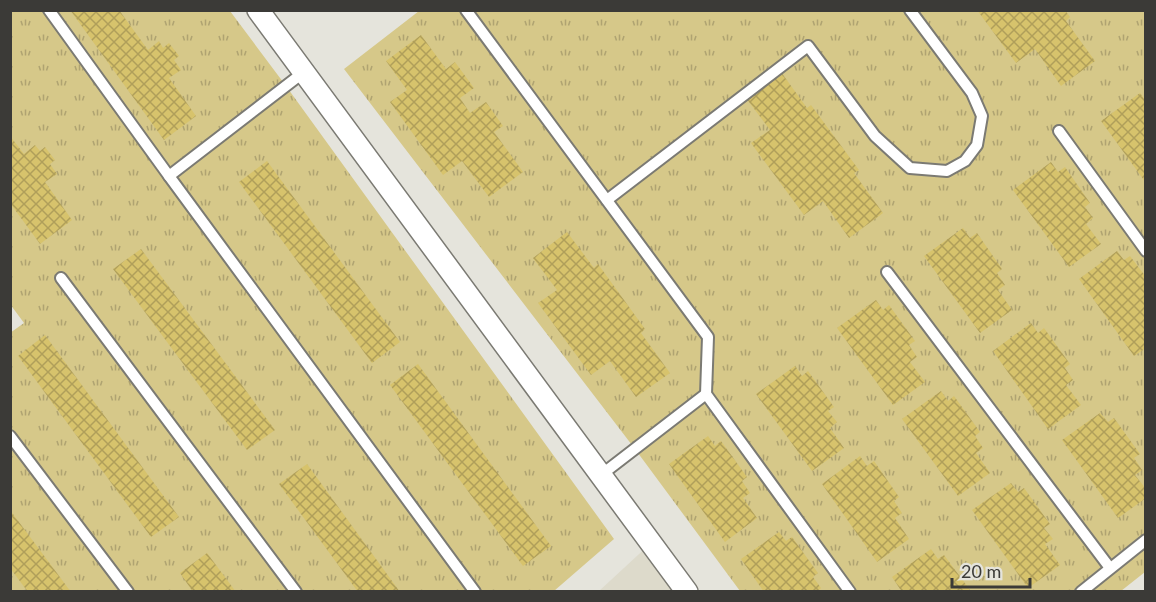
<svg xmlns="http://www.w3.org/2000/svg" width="1156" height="602" font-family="Lato,sans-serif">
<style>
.built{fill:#dddacb}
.grass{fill:url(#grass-tufts)}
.building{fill:url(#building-cross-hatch)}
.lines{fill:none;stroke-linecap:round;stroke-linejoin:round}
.service-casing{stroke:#7b7a73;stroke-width:14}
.minor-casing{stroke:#7b7a73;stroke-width:24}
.service{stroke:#fff;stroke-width:10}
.minor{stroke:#fff;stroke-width:21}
</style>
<defs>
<pattern id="grass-tufts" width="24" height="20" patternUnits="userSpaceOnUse" patternTransform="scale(1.5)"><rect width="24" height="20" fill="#d6c889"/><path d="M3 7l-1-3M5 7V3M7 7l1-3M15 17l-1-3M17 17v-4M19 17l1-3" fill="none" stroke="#afa371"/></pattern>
<pattern id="building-cross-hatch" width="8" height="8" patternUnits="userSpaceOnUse" patternTransform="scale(1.5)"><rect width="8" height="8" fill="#d7c36c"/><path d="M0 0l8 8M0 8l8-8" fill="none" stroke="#b09f5a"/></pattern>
</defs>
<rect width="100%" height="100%" fill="#e5e4dc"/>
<path class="built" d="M651,543L687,592H598Z"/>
<g class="grass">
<path d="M11,11H230L286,86L614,539L554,591H11L10,333L24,323L10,304Z"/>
<path d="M419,11H1145V572L1121,591H740L635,449L344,69Z"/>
</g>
<g class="building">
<path d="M70,10H119L148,50L159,41L163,48L169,43L179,56L174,60L181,70L169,78L196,116L164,140Z"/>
<path d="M977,10H1065L1070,17L1066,21L1095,61L1061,86L1035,49L1016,63Z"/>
<path d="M421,35L446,69L455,62L474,88L460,98L470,113L486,102L503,126L494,132L523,172L489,197L462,161L443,175L390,102L407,90L386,61Z"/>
<path d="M781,72L807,108L811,105L859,170L854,173L883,213L849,238L823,201L804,215L751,143L770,130L746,98Z"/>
<path d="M1140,93L1146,101V183L1101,121Z"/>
<path d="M10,136L24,154L35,145L40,151L45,147L55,160L50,164L57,174L45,182L72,220L40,244L10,203Z"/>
<path d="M267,161L400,342L372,363L239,182Z"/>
<path d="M1051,162L1058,172L1065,167L1090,203L1085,207L1093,218L1086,224L1101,244L1069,267L1013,190Z"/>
<path d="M963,228L970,238L977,233L1002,269L997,273L1005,285L998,290L1012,310L980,333L924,256Z"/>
<path d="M567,232L594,268L598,264L645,329L641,333L670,373L636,397L610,361L591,375L538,303L557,290L533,258Z"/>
<path d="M141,249L275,430L247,450L113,269Z"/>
<path d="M1117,251L1124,260L1130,256L1146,277V348L1134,356L1079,279Z"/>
<path d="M876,300L883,310L889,305L915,341L909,345L917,357L910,362L925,382L893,405L837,328Z"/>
<path d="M1031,323L1038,333L1044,328L1070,364L1065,368L1073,380L1066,385L1081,405L1048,429L993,351Z"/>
<path d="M45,335L179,517L151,537L18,356Z"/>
<path d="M418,364L551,546L523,566L390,385Z"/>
<path d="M795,366L802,376L808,371L834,407L828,411L837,422L830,428L844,448L812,471L756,394Z"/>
<path d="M941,391L948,401L954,396L980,432L975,436L983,448L976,453L990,473L958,496L902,419Z"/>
<path d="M1100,413L1108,422L1114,418L1140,454L1134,458L1142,470L1135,475L1146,489V498L1118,518L1062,440Z"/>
<path d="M708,436L715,446L721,441L747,477L742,481L750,493L743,498L757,518L725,542L669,464Z"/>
<path d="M860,456L867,466L874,461L899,497L894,501L902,513L895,518L909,539L877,562L822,484Z"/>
<path d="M307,464L400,592H358L279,484Z"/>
<path d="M1011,483L1018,492L1024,488L1050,524L1044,528L1053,539L1045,544L1060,565L1028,588L972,510Z"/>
<path d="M10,510L71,592H28L10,568Z"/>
<path d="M779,532L786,541L792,537L818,573L813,577L821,588L817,592H764L741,559Z"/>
<path d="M931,549L938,559L944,555L970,590L902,592L892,577Z"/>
<path d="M207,553L236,592H193L180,573Z"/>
</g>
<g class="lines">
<defs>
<g id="service">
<path d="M49,10L169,176"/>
<path d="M466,10L708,337L706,394"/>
<path d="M304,72L169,176L475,592"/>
<path d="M1059,131L1146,251"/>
<path d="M607,200L808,46L875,136L910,168L947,171L965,161L977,145L982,116L972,93L910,10"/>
<path d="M887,272L1110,568"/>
<path d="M61,278L296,592"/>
<path d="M10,436L128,592"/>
<path d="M601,475L706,394L850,592"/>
<path d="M1081,592L1146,540"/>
</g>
<path id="minor" d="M258,10L687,592"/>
</defs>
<use href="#service" class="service-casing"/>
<use href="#minor" class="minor-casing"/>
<use href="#service" class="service"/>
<use href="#minor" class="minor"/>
</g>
<rect width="1156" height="602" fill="none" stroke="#3b3a37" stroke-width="24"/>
<path d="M952 578v9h78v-9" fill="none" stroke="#3b3a37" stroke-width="3"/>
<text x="961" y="578" font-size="18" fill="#3b3a37" stroke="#e5e4dc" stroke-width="4.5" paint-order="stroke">20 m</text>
</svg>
